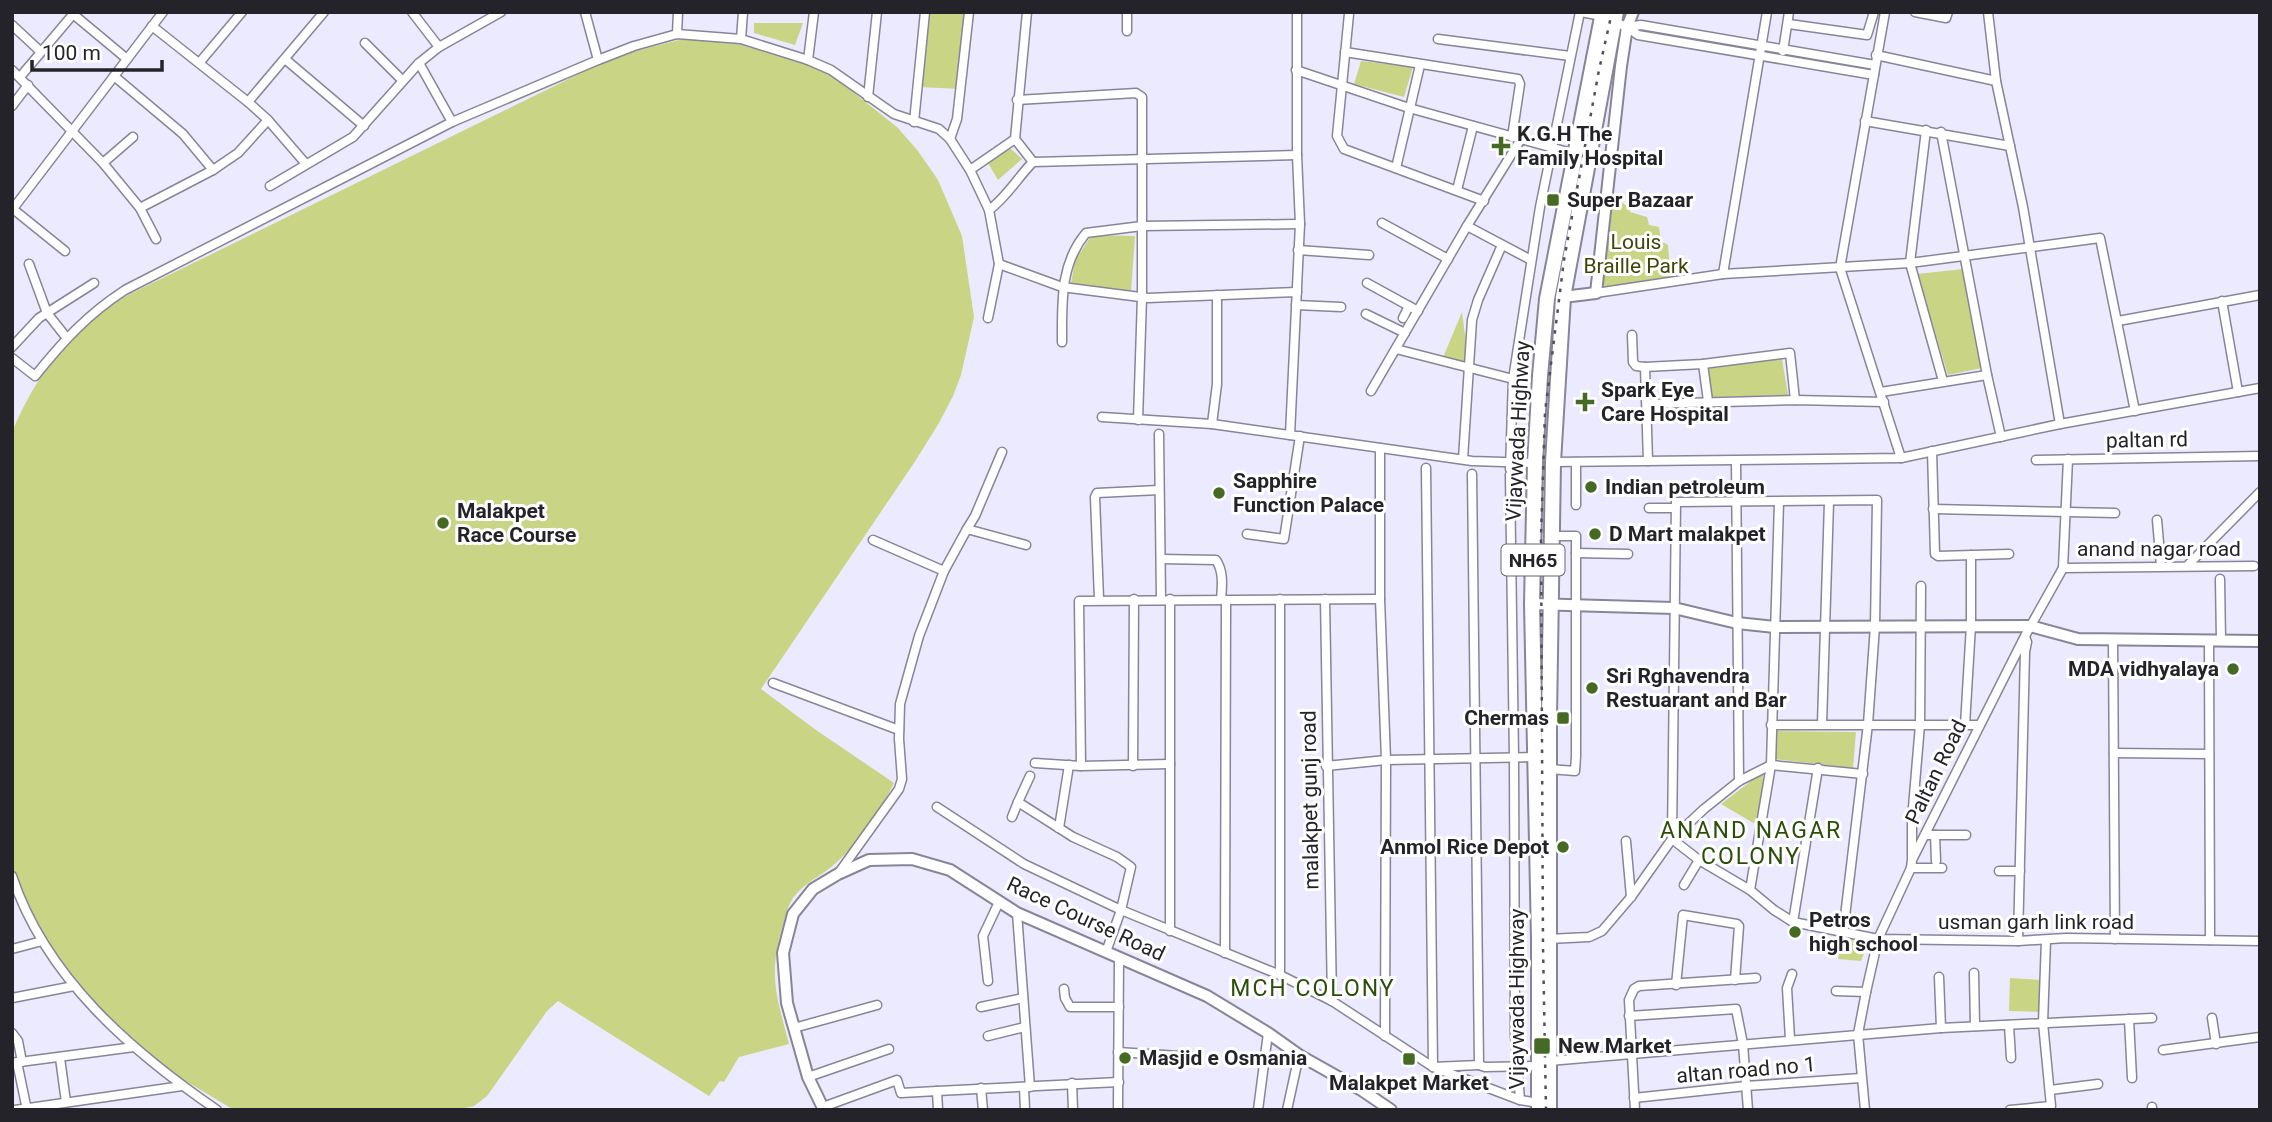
<svg xmlns="http://www.w3.org/2000/svg" width="2272" height="1122" font-family="Roboto,sans-serif">
<style>
.green{fill:#c9d584}
.lines{fill:none;stroke-linecap:round;stroke-linejoin:round}
.street-casing{stroke:#878597;stroke-width:11}
.secondary-casing{stroke:#878597;stroke-width:14}
.highway-casing{stroke:#878597;stroke-width:18}
.street{stroke:#fff;stroke-width:8}
.secondary{stroke:#fff;stroke-width:10}
.highway{stroke:#fff;stroke-width:14}
.rail{stroke:#52505a;stroke-width:2.5;stroke-dasharray:3.5 7;stroke-linecap:butt}
.poi-dot{fill:#446a24;stroke:#fff;stroke-width:2.5}
.labels{text-anchor:middle;dominant-baseline:central;stroke-width:6;stroke-linejoin:round;paint-order:stroke}
.shield{fill:#fff;stroke:#66656a;stroke-width:2}
.shield-label{font-size:19px;font-weight:bold;fill:#24232a}
.poi-label{font-size:21px;font-weight:bold;fill:#24232a;stroke:#fff;text-anchor:start}
.park-label{font-size:21px;fill:#3f4506;stroke:#fff}
.street-label{font-size:21px;fill:#24232a;stroke:#fff}
.neighbourhood-label{font-size:23px;letter-spacing:2px;fill:#2c4e0b;stroke:#fff}
</style>
<rect width="100%" height="100%" fill="#eceafe"/>
<g class="green">
<path d="M927,12H967L960,89L920,87Z"/>
<path d="M754,23H803L795,45L754,33Z"/>
<path d="M683,39L733,42L824,69L897,127L918,151L938,180L962,236L974,317L961,375L953,396L939,423L914,463L761,689L816,730L894,783C880,811 861,840 838,861C824,875 804,882 793,898C787,907 785,919 782,928C768,977 777,997 789,1044L739,1057L724,1082L720,1081L709,1096L558,1001L547,1011L487,1096L474,1106L457,1110H234L164,1068L134,1044L90,998L34,926L12,874V432C37,373 70,331 124,297L593,67L623,54Z"/>
<path d="M1361,61L1413,67L1404,97L1354,84Z"/>
<path d="M1010,148L1022,159L998,180L988,163Z"/>
<path d="M1614,196L1629,208L1630,212L1647,217L1649,225L1659,227L1661,241L1668,245L1671,281L1602,288Z"/>
<path d="M1092,235L1135,236L1131,292L1071,284L1075,260Z"/>
<path d="M1963,269L1982,368L1948,375L1917,274Z"/>
<path d="M1462,312L1469,366L1442,360Z"/>
<path d="M1782,359L1788,395L1710,397L1706,369Z"/>
<path d="M1774,731L1856,732L1853,768L1774,759Z"/>
<path d="M1763,772L1762,828L1721,804Z"/>
<path d="M1841,935L1869,942L1861,961L1838,959Z"/>
<path d="M2010,978L2040,980V1012L2009,1011Z"/>
</g>
<g class="lines">
<defs>
<g id="street">
<path d="M412,12L439,47"/>
<path d="M585,12L598,60"/>
<path d="M1581,12L1602,16"/>
<path d="M1885,12L1840,268L1901,458"/>
<path d="M1915,12L1946,18L1948,12"/>
<path d="M1988,12L1996,81L2023,207L2060,424"/>
<path d="M73,14L127,59"/>
<path d="M1349,14L1337,136L1344,149L1484,201"/>
<path d="M1614,22L1627,27L1638,35L1874,75"/>
<path d="M1789,24L1867,35L1874,12"/>
<path d="M12,25L41,52"/>
<path d="M152,26L248,102L268,120L306,164"/>
<path d="M1627,27L1641,25L1875,65"/>
<path d="M1127,31V12"/>
<path d="M677,34L678,12"/>
<path d="M741,39L743,12"/>
<path d="M1438,39L1570,56"/>
<path d="M365,43L402,80"/>
<path d="M1783,51L1789,12"/>
<path d="M1345,52L1518,79L1520,84L1512,137"/>
<path d="M1876,55L1996,81"/>
<path d="M285,59L364,126"/>
<path d="M808,60L814,12"/>
<path d="M200,62L242,12"/>
<path d="M419,63L452,122"/>
<path d="M12,70L103,163L140,208L156,239"/>
<path d="M1296,70L1409,108L1575,154"/>
<path d="M114,76L183,134L213,170"/>
<path d="M20,77L75,12"/>
<path d="M868,97L877,12"/>
<path d="M1017,100L1136,93L1142,97V297L1138,420"/>
<path d="M248,102L324,12"/>
<path d="M12,106L28,85"/>
<path d="M1865,121L2010,146"/>
<path d="M914,122L925,12"/>
<path d="M1926,130L1910,263L1943,381"/>
<path d="M1941,132L1987,375L2001,437"/>
<path d="M950,139L957,119L969,12"/>
<path d="M1015,139L1033,162"/>
<path d="M103,163L133,137"/>
<path d="M1396,168L1420,65"/>
<path d="M970,170L1015,139L1027,12"/>
<path d="M270,186L353,137L419,63L439,47L501,12"/>
<path d="M1457,190L1473,126"/>
<path d="M140,208L213,170L238,153L268,120"/>
<path d="M13,209L65,251"/>
<path d="M12,210L163,12"/>
<path d="M989,210C1006,198 1018,177 1033,162L1297,155"/>
<path d="M1382,223L1448,259"/>
<path d="M1467,226L1531,260"/>
<path d="M1298,250L1369,255"/>
<path d="M29,264L47,313L66,337"/>
<path d="M999,264L1062,287L1148,298L1297,292"/>
<path d="M1723,274L1767,12"/>
<path d="M1367,283L1418,311"/>
<path d="M1596,293L1723,274L1910,263L2100,238L2135,411"/>
<path d="M2222,301L2238,392"/>
<path d="M1296,305L1341,307"/>
<path d="M1366,314L1405,333"/>
<path d="M1403,318L1409,306"/>
<path d="M2118,321L2260,295"/>
<path d="M1632,335L1633,362L1636,366L1645,367L1648,461"/>
<path d="M1062,342C1062,302 1060,264 1086,233L1142,226L1300,224"/>
<path d="M12,347L39,318L94,283"/>
<path d="M1396,349L1513,379"/>
<path d="M12,358L35,376C63,341 88,314 125,290L452,122L598,60L634,46L677,34L741,39L808,60L831,70L894,114L939,129L950,139L970,170L989,210L999,264L988,318"/>
<path d="M1703,364L1708,401"/>
<path d="M1645,367L1703,364L1790,353L1795,400"/>
<path d="M1371,391L1467,226L1521,139"/>
<path d="M1881,392L1987,375"/>
<path d="M1647,404L1795,400L1884,402"/>
<path d="M1102,417L1212,424L1472,461L1535,463"/>
<path d="M1212,424L1217,384V295"/>
<path d="M1159,434L1161,599"/>
<path d="M1290,435L1300,224L1297,155V12"/>
<path d="M1380,448V599L1386,760L1385,1036"/>
<path d="M1932,451L1935,554L1938,556L2009,554"/>
<path d="M1463,459L1472,320L1478,300L1502,245"/>
<path d="M2036,460L2260,456"/>
<path d="M1553,462L1901,458L2060,424L2260,388"/>
<path d="M1576,462V505"/>
<path d="M1736,462L1739,781"/>
<path d="M1426,468L1433,1067L1479,1065"/>
<path d="M1510,469L1513,379L1540,207L1580,12"/>
<path d="M1472,474L1479,1065L1485,1067L1539,1066"/>
<path d="M1510,475L1514,758L1515,1035L1520,1100"/>
<path d="M1649,508H1675"/>
<path d="M1933,509L2115,513"/>
<path d="M2157,520L2161,566"/>
<path d="M967,529L975,516L1002,452"/>
<path d="M1247,534L1284,539L1300,436"/>
<path d="M1576,553L1628,554"/>
<path d="M1161,559L1216,560C1224,572 1222,586 1221,600"/>
<path d="M2188,565L2260,492"/>
<path d="M2063,568L2254,566"/>
<path d="M944,571L967,529L1026,545"/>
<path d="M2220,579L2221,641"/>
<path d="M1099,599L1095,497L1097,493L1159,490"/>
<path d="M1170,599V931"/>
<path d="M1280,599V975"/>
<path d="M1325,599L1332,1001"/>
<path d="M2113,639L2115,939"/>
<path d="M2209,641L2210,940"/>
<path d="M773,683L899,730"/>
<path d="M1822,724L1829,502"/>
<path d="M1771,725H1979"/>
<path d="M1965,725L1971,625V555"/>
<path d="M2114,753L2209,754"/>
<path d="M1035,763L1081,766L1170,764"/>
<path d="M1081,766L1079,601L1380,599"/>
<path d="M1133,766L1134,599"/>
<path d="M1326,766L1386,760L1534,757"/>
<path d="M1549,769L1575,771L1576,756V536H1551"/>
<path d="M937,807L1024,864L1121,910L1131,867L1117,857L1073,837L1018,802L1030,776"/>
<path d="M1012,817L1018,802"/>
<path d="M1059,828L1069,765"/>
<path d="M1925,835H1966"/>
<path d="M1935,835L1936,861"/>
<path d="M1672,839L1676,502L1877,500L1875,626L1868,724L1843,933"/>
<path d="M1672,839L1699,860L1750,890L1774,910L1793,922L1878,939L2018,941L2066,938L2260,941"/>
<path d="M1626,841L1631,897"/>
<path d="M1912,857V819L1920,725L1921,586"/>
<path d="M1911,868H1942"/>
<path d="M1999,871H2020"/>
<path d="M838,874L899,789L902,779L899,739L900,704L919,636L944,571L873,540"/>
<path d="M12,876C46,978 131,1051 217,1110"/>
<path d="M1684,885L1699,860"/>
<path d="M1750,890L1771,765L1779,502"/>
<path d="M1017,913L1030,1087"/>
<path d="M1793,922L1818,768"/>
<path d="M1548,939L1589,937L1602,931L1631,897L1672,839L1704,809L1739,781L1771,765L1863,774"/>
<path d="M2018,941L2025,652L2027,642L2025,637"/>
<path d="M12,949L42,941"/>
<path d="M1106,952L1121,910L1280,975L1332,1001L1433,1067L1520,1100L1539,1103"/>
<path d="M1225,953L1226,600"/>
<path d="M1974,973L1975,1026"/>
<path d="M1939,977L1941,1028"/>
<path d="M988,981L983,936L999,902"/>
<path d="M1676,985L1683,915L1737,924L1739,926L1735,980"/>
<path d="M1064,989L1065,998L1070,1007H1119"/>
<path d="M1836,991L1866,992"/>
<path d="M12,998L74,986"/>
<path d="M981,1007L1023,998"/>
<path d="M1629,1016L1736,1009L1743,1044L1748,1110"/>
<path d="M2212,1018L2216,1044"/>
<path d="M2129,1019L2132,1078"/>
<path d="M2009,1025L2011,1058"/>
<path d="M794,1028L877,1005"/>
<path d="M12,1033L18,1041L22,1062"/>
<path d="M988,1036L1025,1027"/>
<path d="M1790,1039L1787,988L1792,974"/>
<path d="M2163,1050L2260,1037"/>
<path d="M1118,1052L1194,1057"/>
<path d="M60,1058L66,1102"/>
<path d="M1549,1061L1941,1028L2152,1018"/>
<path d="M17,1062L27,1110"/>
<path d="M12,1063L134,1047"/>
<path d="M808,1077L889,1049"/>
<path d="M1072,1083L1073,1110"/>
<path d="M1024,1087L1025,1110"/>
<path d="M981,1088L983,1110"/>
<path d="M2050,1090L2098,1084"/>
<path d="M937,1091L1119,1082"/>
<path d="M1634,1098L1746,1086L1861,1078"/>
<path d="M823,1107L897,1080L901,1093L937,1091L938,1110"/>
<path d="M2152,1107V1110"/>
<path d="M15,1110L182,1086"/>
<path d="M1118,1110L1119,957"/>
<path d="M1258,1110L1268,1033"/>
<path d="M1287,1110L1299,1055"/>
<path d="M1635,1110L1629,1000L1634,989L1639,986L1756,978"/>
<path d="M1865,1110L1858,1034L1866,992L1878,939L1911,868L1912,860L2025,636L2063,568L2068,459"/>
<path d="M2010,1110L2051,1106L2043,1023L2046,940"/>
</g>
<g id="secondary">
<path d="M1563,297L1596,293L1621,66L1627,27L1633,12"/>
<path d="M1532,604L1674,608L1737,623L1775,627L2030,626L2078,639L2260,641"/>
<path d="M824,1110L808,1077L787,1003L783,953L793,914L813,889L838,874L869,860L912,859L950,870L1017,913L1207,996L1268,1033L1299,1055L1363,1091L1391,1110"/>
</g>
<g id="highway">
<path d="M1539,1110V939L1532,604L1535,463L1540,376L1547,299L1603,12"/>
<path d="M1549,1110V717L1553,462L1563,297L1616,12"/>
</g>
</defs>
<use href="#street" class="street-casing"/>
<use href="#secondary" class="secondary-casing"/>
<use href="#highway" class="highway-casing"/>
<use href="#street" class="street"/>
<use href="#secondary" class="secondary"/>
<use href="#highway" class="highway"/>
<path class="rail" d="M1546,1110L1543,946L1541,536L1545,412L1564,260L1599,70L1612,12"/>
</g>
<g class="poi-dot">
<path d="M1497.5 135.5h7v7h7v7h-7v7h-7v-7h-7v-7h7z"/>
<rect x="1546" y="193" width="14" height="14" rx="3.5"/>
<path d="M1581.5 391.5h7v7h7v7h-7v7h-7v-7h-7v-7h7z"/>
<circle cx="1591" cy="487" r="7"/>
<circle cx="1219" cy="493" r="7"/>
<circle cx="443" cy="523" r="7"/>
<circle cx="1595" cy="534" r="7"/>
<circle cx="2233" cy="669" r="7"/>
<circle cx="1592" cy="688" r="7"/>
<rect x="1556" y="711" width="14" height="14" rx="3.5"/>
<circle cx="1563" cy="847" r="7"/>
<circle cx="1795" cy="932" r="7"/>
<rect x="1533" y="1037" width="18" height="18" rx="3.5"/>
<circle cx="1125" cy="1058" r="7"/>
<rect x="1402" y="1052" width="14" height="14" rx="3.5"/>
</g>
<g class="labels">
<rect class="shield" x="1501.5" y="544.5" width="63" height="31" rx="5"/>
<g class="shield-label">
<text x="1533" y="560">NH65</text>
</g>
<g class="poi-label">
<text x="1517" y="134">K.G.H The<tspan x="1517" dy="24">Family Hospital</tspan></text>
<text x="1567" y="200">Super Bazaar</text>
<text x="1601" y="390">Spark Eye<tspan x="1601" dy="24">Care Hospital</tspan></text>
<text x="1233" y="481">Sapphire<tspan x="1233" dy="24">Function Palace</tspan></text>
<text x="1605" y="487">Indian petroleum</text>
<text x="457" y="511">Malakpet<tspan x="457" dy="24">Race Course</tspan></text>
<text x="1609" y="534">D Mart malakpet</text>
<text x="2219" y="669" text-anchor="end">MDA vidhyalaya</text>
<text x="1606" y="676">Sri Rghavendra<tspan x="1606" dy="24">Restuarant and Bar</tspan></text>
<text x="1549" y="718" text-anchor="end">Chermas</text>
<text x="1549" y="847" text-anchor="end">Anmol Rice Depot</text>
<text x="1809" y="920">Petros<tspan x="1809" dy="24">high school</tspan></text>
<text x="1558" y="1046">New Market</text>
<text x="1139" y="1058">Masjid e Osmania</text>
<text x="1409" y="1083" text-anchor="middle">Malakpet Market</text>
</g>
<g class="park-label">
<text x="1636" y="242">Louis<tspan x="1636" dy="24">Braille Park</tspan></text>
</g>
<g class="street-label">
<text transform="translate(1518 431) rotate(-87)">Vijaywada Highway</text>
<text transform="translate(2147 440) rotate(-1)">paltan rd</text>
<text x="2159" y="549">anand nagar road</text>
<text transform="translate(1936 772) rotate(-64)">Paltan Road</text>
<text transform="translate(1310 800) rotate(-91)">malakpet gunj road</text>
<text transform="translate(1086 919) rotate(25)">Race Course Road</text>
<text x="2036" y="922">usman garh link road</text>
<text transform="translate(1517 999) rotate(-90)">Vijaywada Highway</text>
<text transform="translate(1746 1070) rotate(-5)">altan road no 1</text>
</g>
<g class="neighbourhood-label">
<text x="1751" y="830">ANAND NAGAR<tspan x="1751" dy="26">COLONY</tspan></text>
<text x="1313" y="988">MCH COLONY</text>
</g>
</g>
<rect width="2272" height="1122" fill="none" stroke="#24232a" stroke-width="28"/>
<path d="M32 60v10h130v-10" fill="none" stroke="#24232a" stroke-width="3.5"/>
<text x="42" y="60" font-size="21" fill="#24232a" stroke="#ffffff" stroke-width="5" paint-order="stroke">100 m</text>
</svg>
